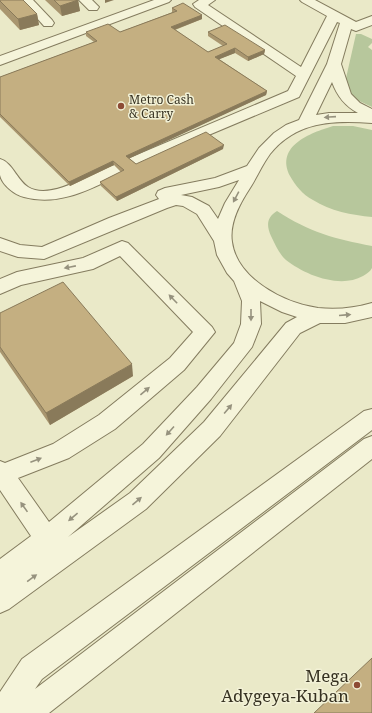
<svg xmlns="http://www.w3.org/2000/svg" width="372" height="713" font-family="'Noto Serif',serif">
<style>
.green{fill:#b7c79c}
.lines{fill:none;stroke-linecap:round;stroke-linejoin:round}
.minor-casing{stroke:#847c5f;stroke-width:2}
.minor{fill:#f5f4da;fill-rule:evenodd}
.wall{fill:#a9966f}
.shaded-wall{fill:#897a5a}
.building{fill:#c4af81;stroke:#897a5a}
.oneway{fill:#96927e}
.poi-dot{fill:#8d4b35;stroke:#f2f1d6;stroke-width:1.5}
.labels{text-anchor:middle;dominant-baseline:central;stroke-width:3;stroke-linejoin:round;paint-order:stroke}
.far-poi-label{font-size:12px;fill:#363121;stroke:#f2f1d6;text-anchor:start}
.near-poi-label{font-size:17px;fill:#363121;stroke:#f2f1d6;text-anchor:end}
</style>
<rect width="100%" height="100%" fill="#eae9c8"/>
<g class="green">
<path d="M356,34H361L372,39V43L368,47L372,50V107L353,98L344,87Z"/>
<path d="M333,126H353L372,130V217C352,215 330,211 313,200C302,194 296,186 290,176C275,146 310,133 333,126Z"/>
<path d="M277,211C309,232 335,239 372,246C372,252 372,262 372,268C370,272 366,274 363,276C340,289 305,275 286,260C279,254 275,244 271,236C266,225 267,217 277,211Z"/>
</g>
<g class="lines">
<defs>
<g id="minor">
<path d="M21,0H33L52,20L54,23L52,26H44Z"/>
<path d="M79,0H92L99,7L97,10H89Z"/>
<path d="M154,0H171L169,2L0,65V56Z"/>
<path d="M199,0H215L208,5L301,67L327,16L302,2L300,0H315L356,22L372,16V25L356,31L351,29L341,64L351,94L360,103L372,109V123C334,120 296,121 270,154C262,165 257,177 250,188C240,203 229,223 232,242C237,279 284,303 318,308C336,310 355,308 372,303V317L345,323H320L300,333L220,436L146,509L9,609L0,613V559L31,536L0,490V461L5,463L53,444L99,415L170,358L193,332L120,256L93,269L21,285L0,294V279L17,272L83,258L122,241L128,243L212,327L215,332L184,370L115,429L69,458L18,478L49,522L143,444L197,387L234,343L241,324L242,301L234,281L227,273L217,255L214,241L197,214L183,206L176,205L167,208L44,259L18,257L0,251V238L20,245L42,247L109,218L159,199L156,195L158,191L165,188L215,178L247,166L259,148L274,133L286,125L299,120L327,64L340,23L337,22L299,97L135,166L130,168L125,166L122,163L125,160L288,91L296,76L195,7L193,4ZM332,82C337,96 345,106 358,113H329L316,115ZM239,180L225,203L218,219L209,206L192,197L181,195L219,187ZM260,301L282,312L297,317L286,323L204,422L130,493L68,537L159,458L211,399L252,347L261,324Z"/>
<path d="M0,159C12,162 17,180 28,187C52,202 94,170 118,164L124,165L126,169L124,173C92,188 60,207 24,197C15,195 2,185 0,175C0,170 0,164 0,159Z"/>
<path d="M372,409V430L42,679L35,689L364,439L372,436V459L49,713H0V692L22,659L364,411Z"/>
</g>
</defs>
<use href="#minor" class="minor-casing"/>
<use href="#minor" class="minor"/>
</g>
<g class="wall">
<path d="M0,0L37,14L39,25L20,30L0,9Z"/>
<path d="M45,0H78L80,11L62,16Z"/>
<path d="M172,8L202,15V19L175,30L208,52L223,46L208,36V32L265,50L264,54L248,61L235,53L219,59L267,91L266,95L129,158L136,164L223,149L117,201L101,186L100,182L121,172L114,165L70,186L0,117V77L94,42L86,36V32H120L173,12H172Z"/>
<path d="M0,313L133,376L50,425L0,352Z"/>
</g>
<g class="shaded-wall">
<path d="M78,0L80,11L62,16L60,6Z"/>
<path d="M105,0H114L105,3Z"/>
<path d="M37,14L39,25L20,30L18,19Z"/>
<path d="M202,15V19L171,31V27Z"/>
<path d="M235,48V53L215,61V57Z"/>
<path d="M265,50L264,54L248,61V57Z"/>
<path d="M267,91L266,95L126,160V156Z"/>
<path d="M224,145L223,149L117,201L116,197Z"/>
<path d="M113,161L114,165L70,186L69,182Z"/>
<path d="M132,364L133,376L50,425L46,413Z"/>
</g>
<g class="building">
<path d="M0,0H23L37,14L18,19L0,1Z"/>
<path d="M54,0H78L60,6Z"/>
<path d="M183,3L202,15L171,27L208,52L227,44L208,32L225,25L265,50L248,57L235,48L215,57L267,91L126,156L136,164L206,132L224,145L116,197L100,182L124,170L113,161L69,182L0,114V77L97,41L86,32L108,24L120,32L177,11L172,8Z"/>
<path d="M63,282L132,364L46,413L0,347V313Z"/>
<path d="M372,658V713H314Z"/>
</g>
<defs><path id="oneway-solid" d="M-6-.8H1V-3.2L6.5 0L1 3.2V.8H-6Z"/></defs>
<g class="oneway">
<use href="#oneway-solid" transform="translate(330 117) rotate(176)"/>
<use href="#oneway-solid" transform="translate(236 197) rotate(118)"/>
<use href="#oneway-solid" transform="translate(70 267) rotate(169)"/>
<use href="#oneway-solid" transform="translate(173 299) rotate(-134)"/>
<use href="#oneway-solid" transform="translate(251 315) rotate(90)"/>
<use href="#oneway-solid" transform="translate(345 315) rotate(-5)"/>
<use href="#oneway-solid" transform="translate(145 391) rotate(-40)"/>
<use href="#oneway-solid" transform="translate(228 409) rotate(-50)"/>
<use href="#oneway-solid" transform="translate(170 431) rotate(132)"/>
<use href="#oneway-solid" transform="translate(36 460) rotate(-21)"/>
<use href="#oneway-solid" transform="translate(137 501) rotate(-40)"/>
<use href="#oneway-solid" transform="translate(24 507) rotate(-125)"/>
<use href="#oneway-solid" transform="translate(73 517) rotate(140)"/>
<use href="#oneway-solid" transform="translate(32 578) rotate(-36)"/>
</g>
<g class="poi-dot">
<circle cx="121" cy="106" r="4"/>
<circle cx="357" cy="685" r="4"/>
</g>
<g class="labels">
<g class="far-poi-label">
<text x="129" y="99">Metro Cash<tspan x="129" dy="14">&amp; Carry</tspan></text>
</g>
<g class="near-poi-label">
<text x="349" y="675">Mega<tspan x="349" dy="20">Adygeya-Kuban</tspan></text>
</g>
</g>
</svg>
